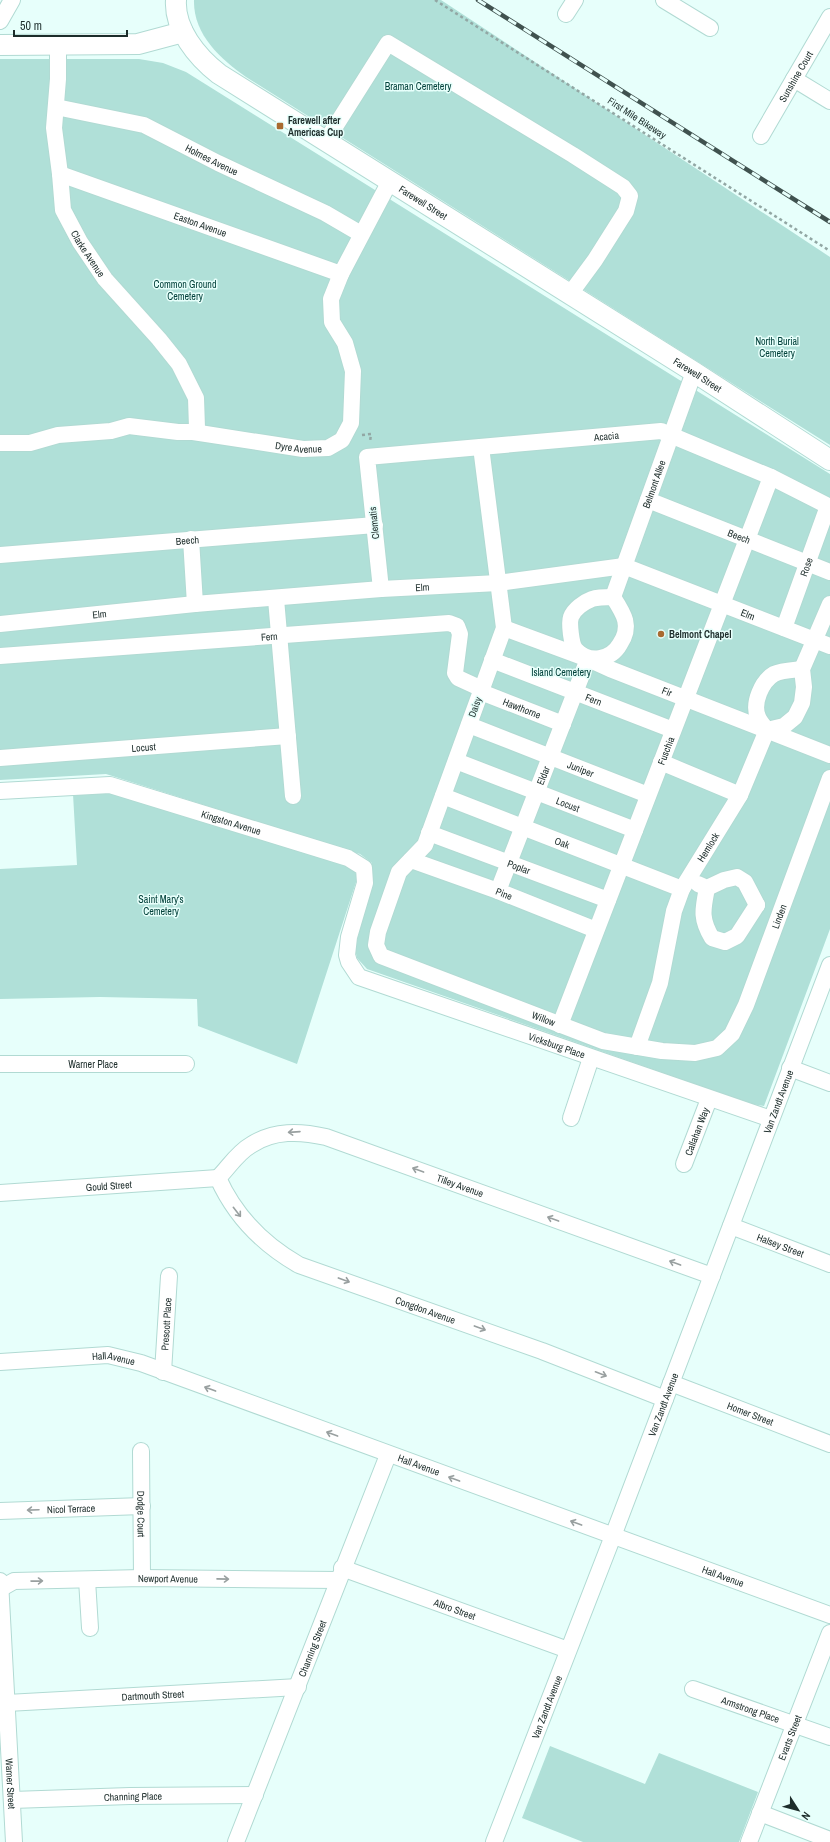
<svg xmlns="http://www.w3.org/2000/svg" width="830" height="1842" font-family="'Archivo Narrow',sans-serif">
<style>
.green{fill:#b0e0d8}
.lines{fill:none;stroke-linecap:round;stroke-linejoin:round}
.minor-casing{stroke:#b1dad3;stroke-width:18}
.major-casing{stroke:#b1dad3;stroke-width:22}
.path{stroke:#92a7a4;stroke-width:2.5;stroke-dasharray:3 3;stroke-linecap:butt}
.minor{stroke:#fff;stroke-width:16}
.major{stroke:#fff;stroke-width:20}
.rail-casing{stroke:#40524f;stroke-width:4.5}
.rail{stroke:#e7fffb;stroke-width:3;stroke-dasharray:9;stroke-linecap:butt}
.oneway{stroke:#99a0a0}
.poi-dot{fill:#a96a31;stroke:#e7fffb;stroke-width:1.5}
.labels{text-anchor:middle;dominant-baseline:central;stroke-width:3;stroke-linejoin:round;paint-order:stroke}
.street-label{font-size:10px;fill:#1d2d2b;stroke:#e7fffb}
.park-label{font-size:10px;fill:#03423b;stroke:#e7fffb}
.poi-label{font-size:10px;font-weight:bold;fill:#1d2d2b;stroke:#e7fffb;text-anchor:start}
</style>
<rect width="100%" height="100%" fill="#e7fffb"/>
<g class="green">
<path d="M194,0H441L830,257V445L246,77C220,59 193,34 194,0Z"/>
<path d="M0,59H139L163,63L186,72L830,474V929L764,1106L752,1104L367,969L357,958L355,949L372,878V863L360,854L106,774L0,780Z"/>
<path d="M110,792L346,865L355,870L357,879L297,1064L198,1026L197,999L100,997L0,999V869L77,865L73,794Z"/>
<path d="M550,1746L645,1784L659,1753L758,1792L739,1842H583L522,1818Z"/>
</g>
<g class="lines">
<defs>
<g id="minor">
<path d="M664,0L710,28"/>
<path d="M566,14L575,0"/>
<path d="M0,21L12,0"/>
<path id="s1" d="M58,44V79L54,128L60,174L63,210L80,242L105,279L159,339L179,364L196,398L197,428L193,432"/>
<path d="M794,79L830,101"/>
<path id="s2" d="M56,107L144,125L218,163L325,213L361,234"/>
<path id="s3" d="M761,136L830,17"/>
<path d="M326,141L388,43L573,155L623,187L630,196L626,211L595,260L570,294"/>
<path id="s4" d="M60,174L341,274"/>
<path id="s5" d="M0,443H30L58,435L111,431L129,426L178,432H193L303,449L328,448L342,440L351,423L353,371L345,343L332,322L331,299L341,274L390,181"/>
<path id="s6" d="M481,447L504,628L425,845L399,872L378,932L376,945L381,956L603,1041L662,1051L695,1053L717,1048L732,1034L746,1005L830,778"/>
<path id="s7" d="M648,500L830,572"/>
<path d="M191,539L195,604"/>
<path id="s8" d="M0,555L375,525"/>
<path id="s9" d="M381,589L367,457L661,431L771,477L830,507"/>
<path id="s10" d="M613,597L694,372"/>
<path d="M613,597C624,614 632,626 620,644C611,660 589,664 576,650C571,645 569,623 571,617C574,609 584,602 592,599C598,597 607,597 613,597Z"/>
<path d="M276,599L293,796"/>
<path id="s11" d="M0,624L195,604L381,589L498,583L624,566L830,646"/>
<path id="s12" d="M504,628L588,659L610,669L830,755"/>
<path id="s13" d="M784,628L828,506"/>
<path id="s14" d="M0,656L449,623L457,626L460,634L455,673L458,678L482,689"/>
<path id="s15" d="M492,660L673,730"/>
<path id="s16" d="M481,692L563,724"/>
<path id="s17" d="M469,725L648,795"/>
<path d="M767,730L784,726L795,717L802,703L804,687L802,669L830,604"/>
<path d="M767,730C764,726 760,722 758,717C752,703 762,681 774,674C782,670 794,670 802,669"/>
<path id="s18" d="M0,758L288,736"/>
<path id="s19" d="M456,761L635,830"/>
<path d="M661,762L740,795"/>
<path id="s20" d="M0,791L110,785L348,858L364,868L365,883L349,937L347,955L349,962L359,977L771,1119"/>
<path id="s21" d="M443,796L682,889"/>
<path id="s22" d="M429,833L608,900"/>
<path id="s23" d="M411,860L498,891L596,930"/>
<path d="M698,884L707,888L724,880L737,877L745,882L757,905"/>
<path d="M707,888C703,909 700,918 712,938L725,942L737,936L757,905"/>
<path id="s24" d="M498,891L588,659"/>
<path id="s25" d="M560,1025L771,477"/>
<path id="s26" d="M637,1047L660,983L674,911L682,889L740,795L767,730"/>
<path id="s27" d="M0,1064H186"/>
<path d="M790,1068L830,1083"/>
<path d="M571,1118L591,1058"/>
<path id="s28" d="M684,1164L709,1099"/>
<path id="s29" d="M218,1178C229,1167 237,1153 251,1145C274,1130 300,1131 326,1137L712,1276"/>
<path id="s30" d="M218,1178C235,1216 264,1245 299,1265L542,1351L665,1399"/>
<path id="s31" d="M0,1193L218,1178"/>
<path id="s32" d="M731,1226L830,1264"/>
<path id="s33" d="M0,1362L108,1355L141,1363L830,1615"/>
<path id="s34" d="M163,1372L169,1276"/>
<path id="s35" d="M671,1383L830,1444"/>
<path id="s36" d="M141,1451L142,1578"/>
<path id="s37" d="M0,1511L142,1506"/>
<path id="s38" d="M342,1568L568,1650"/>
<path d="M87,1580L90,1628"/>
<path id="s39" d="M0,1581L14,1842"/>
<path id="s40" d="M0,1589L14,1581L142,1578L338,1580"/>
<path id="s41" d="M693,1689L830,1737"/>
<path id="s42" d="M7,1703L298,1687"/>
<path id="s43" d="M12,1800L130,1796L255,1795"/>
<path d="M760,1813L830,1840"/>
<path id="s44" d="M236,1842L388,1455"/>
<path id="s45" d="M494,1842L613,1536L830,965"/>
<path id="s46" d="M749,1842L830,1633"/>
</g>
<g id="major">
<path id="s47" d="M176,0C174,29 197,57 219,74L694,372L830,460"/>
<path d="M0,45L138,44L183,32"/>
</g>
</defs>
<use href="#minor" class="minor-casing"/>
<use href="#major" class="major-casing"/>
<g class="path">
<path d="M435,0L830,251"/>
<path d="M362,435L371,434L370,442"/>
</g>
<use href="#minor" class="minor"/>
<use href="#major" class="major"/>
<defs>
<path id="rail" d="M478,0L830,222"/>
</defs>
<use href="#rail" class="rail-casing"/>
<use href="#rail" class="rail"/>
</g>
<defs><path id="oneway-shaft" d="M-6 0H5M1.5-3L5.5 0L1.5 3" fill="none" stroke-width="1.6" stroke-linecap="round" stroke-linejoin="round"/></defs>
<g class="oneway">
<use href="#oneway-shaft" transform="translate(294 1132) rotate(176)"/>
<use href="#oneway-shaft" transform="translate(418 1170) rotate(-160)"/>
<use href="#oneway-shaft" transform="translate(237 1212) rotate(52)"/>
<use href="#oneway-shaft" transform="translate(553 1219) rotate(-160)"/>
<use href="#oneway-shaft" transform="translate(675 1263) rotate(-160)"/>
<use href="#oneway-shaft" transform="translate(344 1280) rotate(20)"/>
<use href="#oneway-shaft" transform="translate(480 1328) rotate(20)"/>
<use href="#oneway-shaft" transform="translate(601 1374) rotate(21)"/>
<use href="#oneway-shaft" transform="translate(210 1389) rotate(-160)"/>
<use href="#oneway-shaft" transform="translate(332 1434) rotate(-160)"/>
<use href="#oneway-shaft" transform="translate(454 1479) rotate(-160)"/>
<use href="#oneway-shaft" transform="translate(33 1510) rotate(178)"/>
<use href="#oneway-shaft" transform="translate(576 1523) rotate(-160)"/>
<use href="#oneway-shaft" transform="translate(223 1579) rotate(1)"/>
<use href="#oneway-shaft" transform="translate(37 1581) rotate(-1)"/>
</g>
<g class="poi-dot">
<rect x="276" y="122" width="8" height="8" rx="2"/>
<circle cx="661" cy="634" r="4"/>
</g>
<g class="labels">
<g class="street-label">
<text stroke="none"><textPath href="#s3" startOffset="69">Sunshine Court</textPath></text>
<text transform="translate(637 118) rotate(33)">First Mile Bikeway</text>
<text stroke="none"><textPath href="#s2" startOffset="166">Holmes Avenue</textPath></text>
<text stroke="none"><textPath href="#s47" startOffset="330">Farewell Street</textPath></text>
<text stroke="none"><textPath href="#s4" startOffset="149">Easton Avenue</textPath></text>
<text stroke="none"><textPath href="#s1" startOffset="217">Clarke Avenue</textPath></text>
<text stroke="none"><textPath href="#s47" startOffset="654">Farewell Street</textPath></text>
<text stroke="none"><textPath href="#s9" startOffset="373">Acacia</textPath></text>
<text stroke="none"><textPath href="#s5" startOffset="302">Dyre Avenue</textPath></text>
<text stroke="none"><textPath href="#s10" startOffset="120">Belmont Allee</textPath></text>
<text transform="translate(374 523) rotate(-96)">Clematis</text>
<text stroke="none"><textPath href="#s7" startOffset="98">Beech</textPath></text>
<text stroke="none"><textPath href="#s8" startOffset="188">Beech</textPath></text>
<text stroke="none"><textPath href="#s13" startOffset="65">Rose</textPath></text>
<text stroke="none"><textPath href="#s11" startOffset="424">Elm</textPath></text>
<text stroke="none"><textPath href="#s11" startOffset="100">Elm</textPath></text>
<text stroke="none"><textPath href="#s11" startOffset="760">Elm</textPath></text>
<text stroke="none"><textPath href="#s14" startOffset="270">Fern</textPath></text>
<text stroke="none"><textPath href="#s12" startOffset="175">Fir</textPath></text>
<text stroke="none"><textPath href="#s15" startOffset="109">Fern</textPath></text>
<text transform="translate(475 707) rotate(-70)">Daisy</text>
<text stroke="none"><textPath href="#s16" startOffset="44">Hawthorne</textPath></text>
<text stroke="none"><textPath href="#s18" startOffset="144">Locust</textPath></text>
<text stroke="none"><textPath href="#s25" startOffset="294">Fuschia</textPath></text>
<text stroke="none"><textPath href="#s17" startOffset="120">Juniper</textPath></text>
<text stroke="none"><textPath href="#s24" startOffset="124">Eldar</textPath></text>
<text stroke="none"><textPath href="#s19" startOffset="120">Locust</textPath></text>
<text stroke="none"><textPath href="#s20" startOffset="237">Kingston Avenue</textPath></text>
<text stroke="none"><textPath href="#s21" startOffset="128">Oak</textPath></text>
<text stroke="none"><textPath href="#s26" startOffset="214">Hemlock</textPath></text>
<text stroke="none"><textPath href="#s22" startOffset="96">Poplar</textPath></text>
<text stroke="none"><textPath href="#s23" startOffset="99">Pine</textPath></text>
<text stroke="none"><textPath href="#s6" startOffset="1040">Linden</textPath></text>
<text stroke="none"><textPath href="#s6" startOffset="714">Willow</textPath></text>
<text stroke="none"><textPath href="#s20" startOffset="702">Vicksburg Place</textPath></text>
<text stroke="none"><textPath href="#s27" startOffset="93">Warner Place</textPath></text>
<text stroke="none"><textPath href="#s45" startOffset="793">Van Zandt Avenue</textPath></text>
<text stroke="none"><textPath href="#s28" startOffset="35">Callahan Way</textPath></text>
<text stroke="none"><textPath href="#s31" startOffset="109">Gould Street</textPath></text>
<text stroke="none"><textPath href="#s29" startOffset="267">Tilley Avenue</textPath></text>
<text stroke="none"><textPath href="#s32" startOffset="53">Halsey Street</textPath></text>
<text stroke="none"><textPath href="#s30" startOffset="255">Congdon Avenue</textPath></text>
<text stroke="none"><textPath href="#s34" startOffset="48">Prescott Place</textPath></text>
<text stroke="none"><textPath href="#s33" startOffset="114">Hall Avenue</textPath></text>
<text stroke="none"><textPath href="#s45" startOffset="469">Van Zandt Avenue</textPath></text>
<text stroke="none"><textPath href="#s35" startOffset="85">Homer Street</textPath></text>
<text stroke="none"><textPath href="#s33" startOffset="438">Hall Avenue</textPath></text>
<text stroke="none"><textPath href="#s37" startOffset="71">Nicol Terrace</textPath></text>
<text stroke="none"><textPath href="#s36" startOffset="63">Dodge Court</textPath></text>
<text stroke="none"><textPath href="#s33" startOffset="762">Hall Avenue</textPath></text>
<text stroke="none"><textPath href="#s40" startOffset="170">Newport Avenue</textPath></text>
<text stroke="none"><textPath href="#s38" startOffset="120">Albro Street</textPath></text>
<text stroke="none"><textPath href="#s44" startOffset="208">Channing Street</textPath></text>
<text stroke="none"><textPath href="#s42" startOffset="146">Dartmouth Street</textPath></text>
<text stroke="none"><textPath href="#s45" startOffset="145">Van Zandt Avenue</textPath></text>
<text stroke="none"><textPath href="#s41" startOffset="61">Armstrong Place</textPath></text>
<text stroke="none"><textPath href="#s46" startOffset="112">Evarts Street</textPath></text>
<text stroke="none"><textPath href="#s39" startOffset="203">Warner Street</textPath></text>
<text stroke="none"><textPath href="#s43" startOffset="121">Channing Place</textPath></text>
</g>
<g class="park-label">
<text x="418" y="86">Braman Cemetery</text>
<text x="185" y="284">Common Ground<tspan x="185" dy="12">Cemetery</tspan></text>
<text x="777" y="341">North Burial<tspan x="777" dy="12">Cemetery</tspan></text>
<text x="561" y="672">Island Cemetery</text>
<text x="161" y="899">Saint Mary's<tspan x="161" dy="12">Cemetery</tspan></text>
</g>
<g class="poi-label">
<text x="288" y="120">Farewell after<tspan x="288" dy="12">Americas Cup</tspan></text>
<text x="669" y="634">Belmont Chapel</text>
</g>
</g>
<g transform="translate(798 1810) rotate(126)" stroke="#e7fffb" stroke-width="3" paint-order="stroke">
<path d="M0-3L7 15L0 10L-7 15Z" fill="#1d2d2b"/>
<text y="-6" font-size="11" font-weight="bold" text-anchor="middle" fill="#1d2d2b">N</text>
</g>
<path d="M14 30v6h113v-6" fill="none" stroke="#1d2d2b" stroke-width="2"/>
<text x="20" y="30" font-size="12" fill="#1d2d2b" stroke="#e7fffb" stroke-width="3" paint-order="stroke">50 m</text>
</svg>
